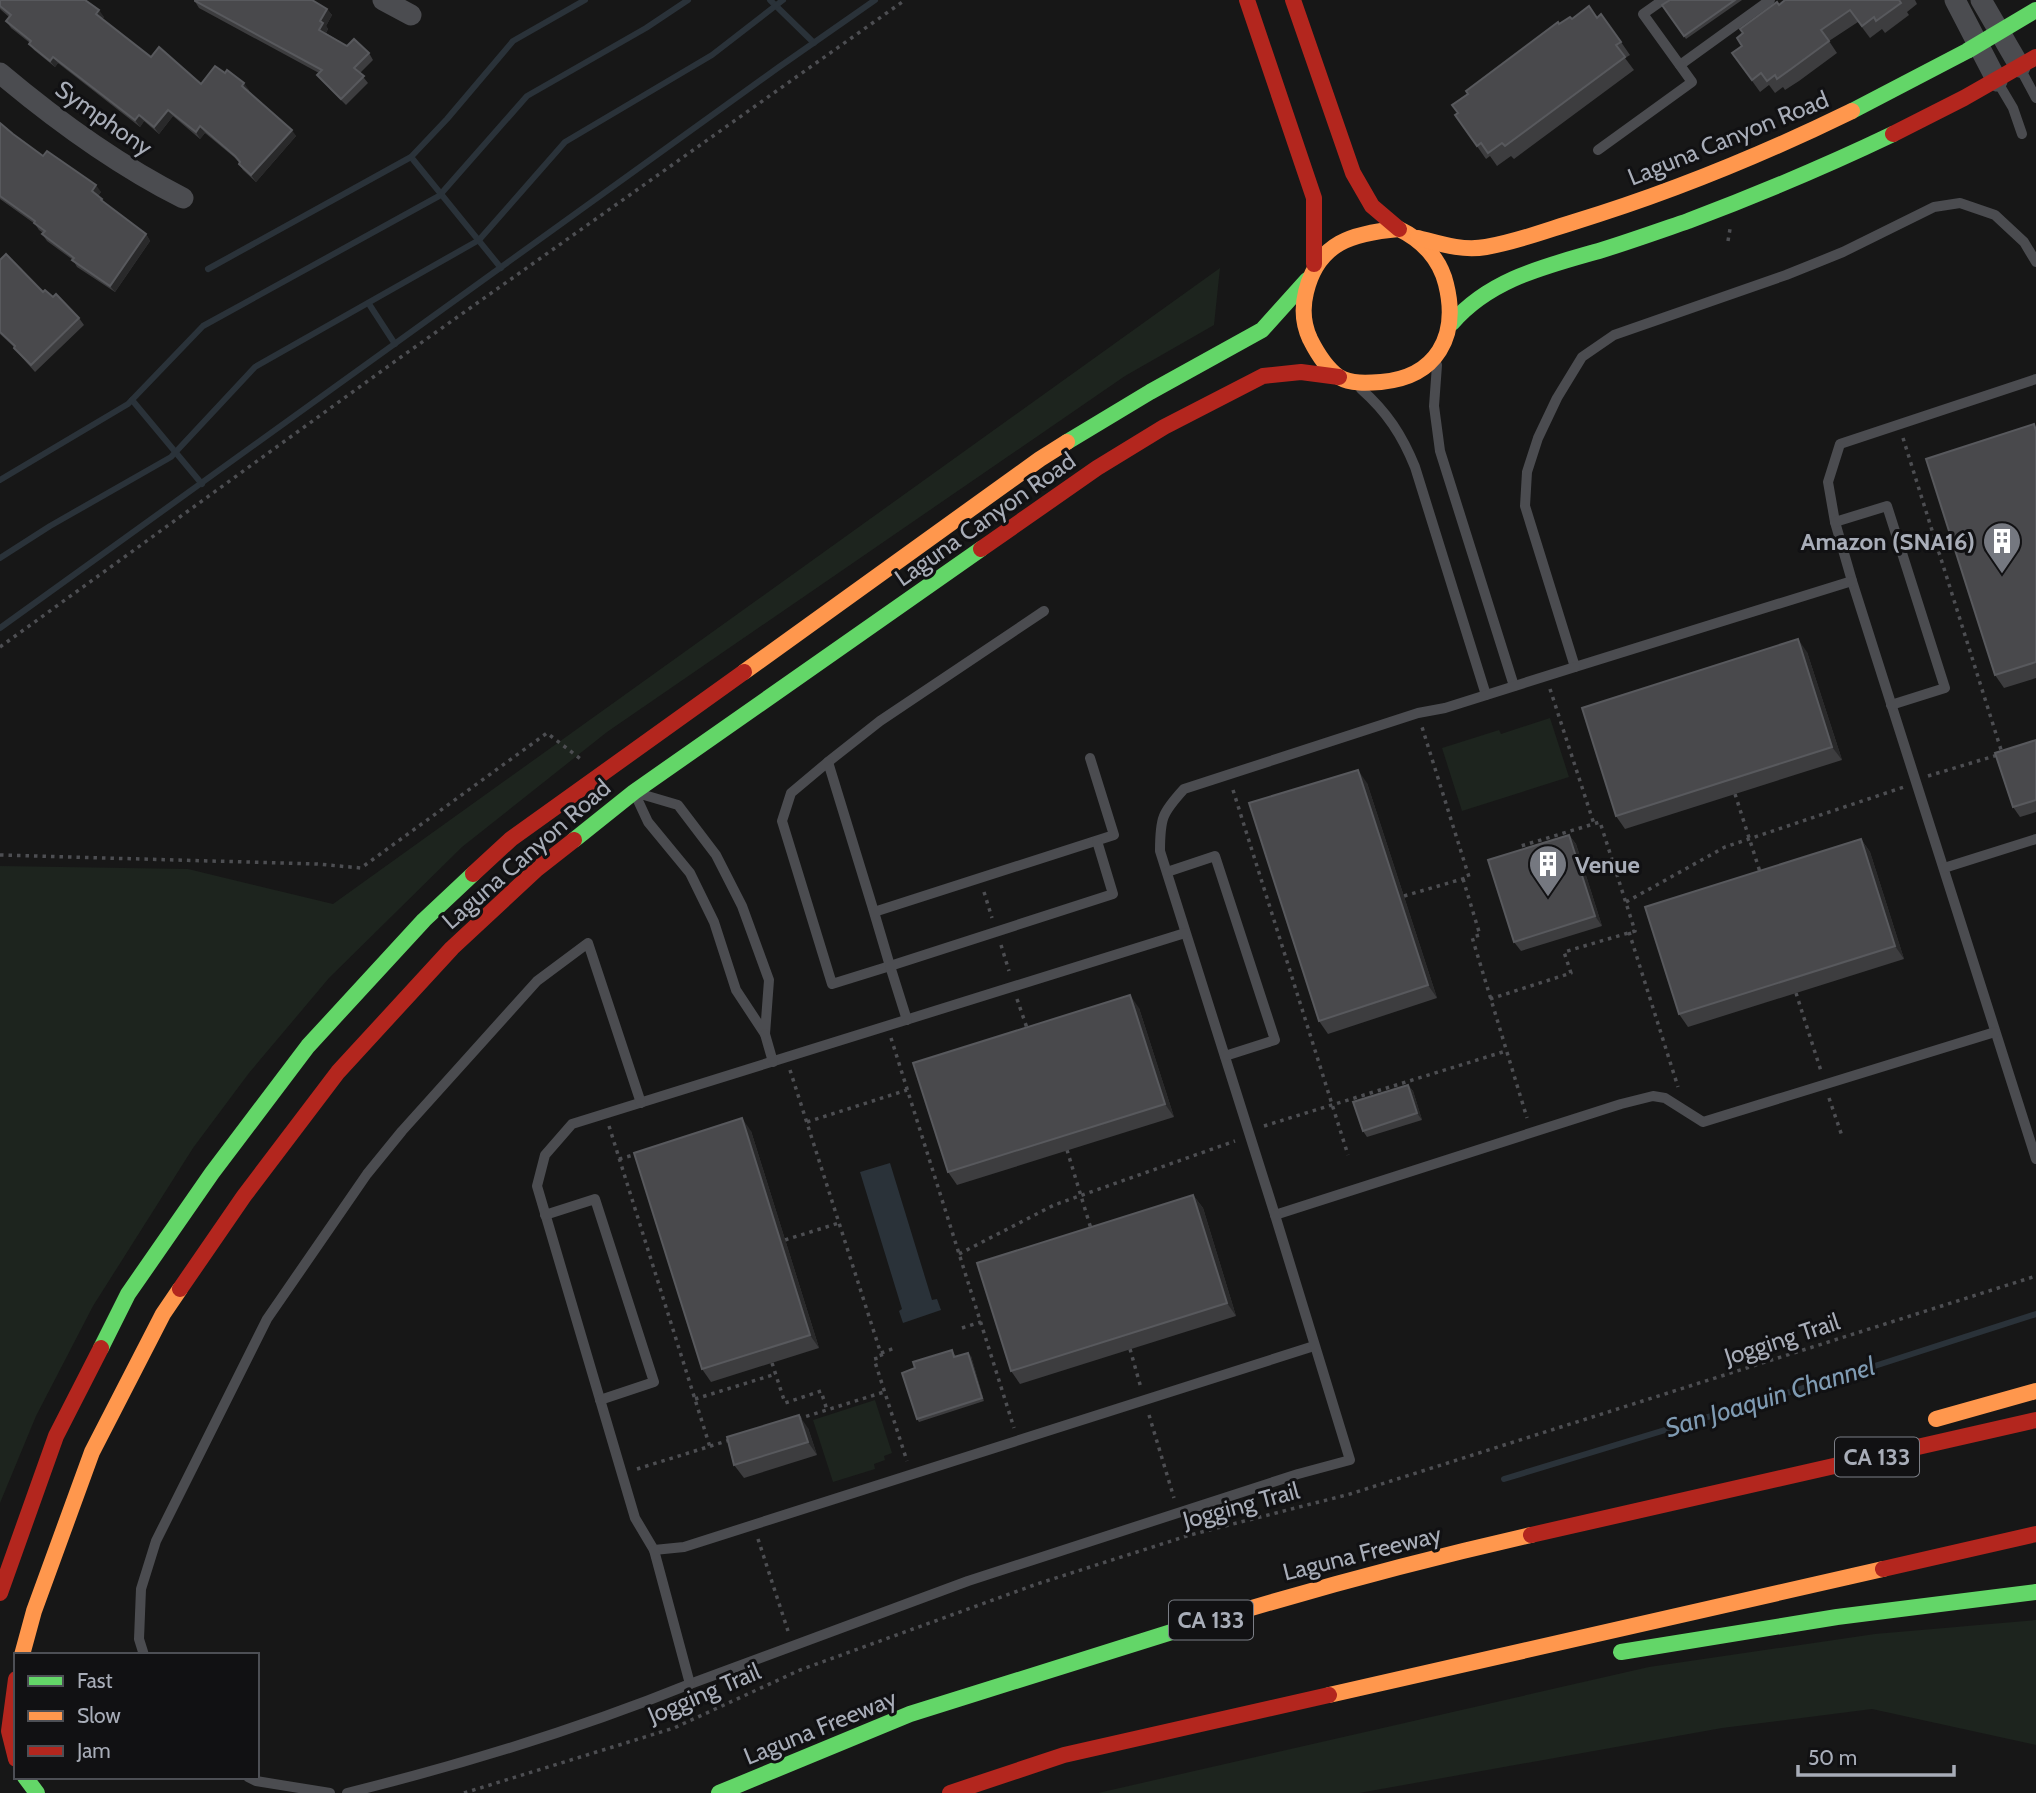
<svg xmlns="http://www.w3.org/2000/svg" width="2036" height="1793" font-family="Cabin,sans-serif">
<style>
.green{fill:#1d241e}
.water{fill:#2a3239}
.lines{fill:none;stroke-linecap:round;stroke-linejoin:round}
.stream{stroke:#2a3239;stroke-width:6}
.path{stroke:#4d4e52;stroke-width:3.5;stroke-dasharray:3.5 5;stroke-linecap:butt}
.lane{stroke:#4b4c50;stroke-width:10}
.street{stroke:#4b4c50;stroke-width:21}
.fast{stroke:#63d668;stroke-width:16}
.slow{stroke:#ff974d;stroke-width:16}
.jam{stroke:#b3261e;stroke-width:16}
.wall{fill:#3d3d3f}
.shaded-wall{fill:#29292a}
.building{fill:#49494c;stroke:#58595d;stroke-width:2}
.labels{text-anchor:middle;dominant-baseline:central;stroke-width:6;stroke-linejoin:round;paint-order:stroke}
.shield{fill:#111113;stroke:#7b7e86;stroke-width:2}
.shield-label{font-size:23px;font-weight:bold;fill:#a8adb8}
.street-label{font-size:24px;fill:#a8adb8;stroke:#111113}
.poi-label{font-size:24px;font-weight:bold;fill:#a8adb8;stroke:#111113;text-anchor:end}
.water-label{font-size:26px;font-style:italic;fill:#7f9bb3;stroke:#111113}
</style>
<rect width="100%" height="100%" fill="#171717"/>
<g class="green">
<path d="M1220,268L1214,325L1125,376L607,732L462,847L329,978L249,1073L193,1148L93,1306L36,1416L0,1503V866L188,869L333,904Z"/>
<path d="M1550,718L1569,777L1462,811L1442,748L1499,730L1501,734Z"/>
<path d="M875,1400L892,1453L884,1456L885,1460L874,1464L875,1469L833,1482L813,1420Z"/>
<path d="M2036,1620V1745L1872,1709L1722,1728L1359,1793H1098L1649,1667L1875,1634Z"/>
</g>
<path class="water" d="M890,1163L932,1300L937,1299L941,1310L903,1323L899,1311L902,1309L860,1172Z"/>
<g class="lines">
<g class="stream">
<path d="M770,0L814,43"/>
<path d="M411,157L501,268"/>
<path d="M208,269L411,157L447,119L513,41L585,0"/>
<path d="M369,304L395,344"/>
<path d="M132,400L202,484"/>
<path d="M0,480L128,404L203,326L439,196L527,96L646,28L688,0"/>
<path d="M0,558L50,526L171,457L255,367L479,240L565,142L712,55L783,0"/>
<path d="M0,628L779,67L875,0"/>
<path d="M1504,1479L1856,1372L2036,1314"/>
</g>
<g class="path">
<path d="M1728,241L1730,229"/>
<path d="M1903,438L2002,753"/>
<path d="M0,647L401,357L905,0"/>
<path d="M1550,689L1594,824"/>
<path d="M1928,776L2001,754"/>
<path d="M1233,790L1348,1155"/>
<path d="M1735,794L1761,875"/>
<path d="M0,855L317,864L361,868L547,733L582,760"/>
<path d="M1463,879L1480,935L1472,937L1527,1118"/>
<path d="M984,892L992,918"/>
<path d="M1404,896L1469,877L1422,727"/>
<path d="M1626,902L1725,847L1904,787"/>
<path d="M1629,932L1678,1087"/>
<path d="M1001,945L1009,971"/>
<path d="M1796,993L1821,1071"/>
<path d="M1017,999L1028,1031"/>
<path d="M1490,999L1571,973L1564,952L1635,931L1600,822L1521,846"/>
<path d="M891,1038L1014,1428"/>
<path d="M790,1070L882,1357L874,1359L907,1461"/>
<path d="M1829,1098L1842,1136"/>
<path d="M807,1122L907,1090"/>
<path d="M609,1126L710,1447"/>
<path d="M1264,1126L1506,1051"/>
<path d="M1067,1150L1092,1232"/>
<path d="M619,1159L637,1154"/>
<path d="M785,1240L839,1223"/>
<path d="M959,1254L1054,1205L1235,1141"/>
<path d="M962,1328L981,1322"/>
<path d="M1130,1349L1141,1388"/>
<path d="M881,1353L895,1348"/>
<path d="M772,1363L785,1403L821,1391L827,1410"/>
<path d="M695,1399L776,1374"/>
<path d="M1149,1415L1174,1498"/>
<path d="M798,1419L884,1392"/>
<path d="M637,1469L730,1440"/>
<path d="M758,1539L788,1631"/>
<path d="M464,1793L674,1728L800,1670L1037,1584L1190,1535L1350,1494L2036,1276"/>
</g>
<g class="lane">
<path d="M1680,65L1770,0"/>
<path d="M2021,70L2036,98"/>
<path d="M1997,81L2013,108L2022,134"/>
<path d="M1598,150L1692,82L1643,14L1663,0"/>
<path d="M1437,365L1434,406L1440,451L1514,686"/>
<path d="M2036,379L1840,444L1828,482L1835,522L1852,581L2036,1159"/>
<path d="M1361,389C1387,412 1402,435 1415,467L1486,695"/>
<path d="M1835,522L1887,506L1945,688L1891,705"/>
<path d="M1852,581L1575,667L1525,506L1527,472L1538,438L1557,398L1582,357L1614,335L1786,275L1843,252L1934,207L1960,203L1995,215L2024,242L2036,262"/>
<path d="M1575,667L1445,708L1418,713L1184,789C1162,813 1160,818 1160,851L1275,1215L1621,1104L1653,1096L1665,1098L1703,1122L1995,1032"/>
<path d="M828,762L880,721L1044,611"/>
<path d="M634,792L678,805L716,855L742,906L769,980L765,1034L736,990L714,922L690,873L648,822Z"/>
<path d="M1944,868L2036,839"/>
<path d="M1167,872L1215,856L1275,1040L1225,1056"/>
<path d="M874,912L890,966L832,984L782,821L791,793L828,762L874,912L1114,835L1090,758"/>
<path d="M1185,933L572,1124L545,1155L537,1186L635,1518L654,1550L684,1547L1314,1346"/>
<path d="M907,1020L890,966L1113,894L1097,841"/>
<path d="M765,1034L773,1062"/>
<path d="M545,1215L595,1199L654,1382L600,1400"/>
<path d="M144,1655L139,1639L141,1589L156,1541L267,1319L367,1174L402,1131L537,981L588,943L641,1103"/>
<path d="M690,1684L968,1581L1298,1474L1350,1460L1275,1215"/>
<path d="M248,1777L256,1781L330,1793"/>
<path d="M347,1793C464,1764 579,1729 690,1684L654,1550"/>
</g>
<g class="street">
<path d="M383,0L411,15"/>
<path d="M1955,0L1997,81"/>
<path d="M1981,0L2020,67"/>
<path d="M0,73C57,121 116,164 183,198"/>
</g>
<g class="fast">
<path d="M1852,111L1967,51L2036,10"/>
<path d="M1452,323C1491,278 1547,266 1602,250C1631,241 1659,231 1688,221C1757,195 1826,166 1893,134"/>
<path d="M1067,442L1150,392L1262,330L1307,280"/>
<path d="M574,840L634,792L981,549"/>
<path d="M101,1348L128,1294L212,1173L308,1046L424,920L473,874"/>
<path d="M1621,1652L1837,1617L2036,1592"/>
<path d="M25,1777L37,1793"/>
<path d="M719,1793L910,1714L1178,1630"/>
</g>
<g class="slow">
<path d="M1399,229C1422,240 1440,259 1446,284C1459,336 1437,377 1381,382C1367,383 1351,384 1339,377C1326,368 1317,353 1310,339C1303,324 1302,308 1306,292C1318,242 1353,233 1399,229Z"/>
<path d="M1418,238C1441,244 1462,251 1486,247C1516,242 1545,231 1574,222C1669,193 1762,155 1852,111"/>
<path d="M744,672L1040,459L1067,442"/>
<path d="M1936,1419L2036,1391"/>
<path d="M1178,1630C1295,1594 1412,1562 1531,1535"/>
<path d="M22,1655L34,1611L92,1452L163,1314L180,1289"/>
<path d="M1329,1695L1883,1569"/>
</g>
<g class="jam">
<path d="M1247,0L1314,198V264"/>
<path d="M1293,0L1353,173L1372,206L1399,229"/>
<path d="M1893,134L1964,98L2036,57"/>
<path d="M981,549L1097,468L1164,427L1263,376L1301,372L1339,377"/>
<path d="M473,874L511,839L744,672"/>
<path d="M180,1289L244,1196L338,1072L452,948L537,869L574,840"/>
<path d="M1531,1535L2036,1420"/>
<path d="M1883,1569L2036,1534"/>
<path d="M0,1593L56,1436L101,1348"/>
<path d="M16,1679L9,1731L16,1759"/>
<path d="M950,1793L1064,1755L1329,1695"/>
</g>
</g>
<g class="wall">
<path d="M0,0L104,17L102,19L151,57L201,84L249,90L248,91L296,136L256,182L243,170L239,164L240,162L205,133L200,139L173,116L159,134L144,121L140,127L58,63L55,67L34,50L29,44L30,43L11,28L6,21L9,17L0,9Z"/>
<path d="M194,0H312L327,9L332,15L326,26L328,29L326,33L347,46L369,53L373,60L360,73L368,83L346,105L322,81L317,75L319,73L199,8Z"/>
<path d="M1670,0H1742L1686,39L1662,5Z"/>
<path d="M1785,0H1915L1917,4L1907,12L1909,15L1885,33L1882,29L1870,38L1858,22L1829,41L1837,53L1799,81L1785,90L1783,87L1775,93L1769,85L1760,92L1732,53L1742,46L1779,5Z"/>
<path d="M1597,18L1621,42L1630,55L1625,58L1634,70L1514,159L1511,156L1497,166L1490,156L1486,159L1455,115L1559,24L1572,19Z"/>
<path d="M0,123L13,134L43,156L101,192L98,196L106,204L146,234L150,241L115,292L77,267L73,260L47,241L42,234L43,233L39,230L35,224L0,199Z"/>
<path d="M0,260L43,292L53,297L79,318L84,325L35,372L19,354L14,347L0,334Z"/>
<path d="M2034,424L2036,428V678L2004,688L1995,675Z"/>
<path d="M1807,652L1842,760L1625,829L1616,816Z"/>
<path d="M2036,740V812L2020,817L2013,807Z"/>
<path d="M1367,783L1437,998L1328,1034L1319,1021Z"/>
<path d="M1569,835L1576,844L1602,926L1521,951L1514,942Z"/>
<path d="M1861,839L1870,852L1904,959L1688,1027L1679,1014Z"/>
<path d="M1139,1008L1174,1117L957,1185L948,1172Z"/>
<path d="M1408,1085L1413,1091L1422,1120L1367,1137L1363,1131Z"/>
<path d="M751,1131L819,1348L711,1382L702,1369Z"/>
<path d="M1193,1195L1203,1208L1236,1316L1020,1384L1011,1371Z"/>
<path d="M952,1350L956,1357L971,1356L984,1401L919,1422L917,1419L915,1368Z"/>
<path d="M808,1428L817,1455L744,1478L734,1465Z"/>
</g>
<g class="shaded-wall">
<path d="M327,9L332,15L326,26L328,29L324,36L319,30L320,21Z"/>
<path d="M99,10L104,17L101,21L96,14Z"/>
<path d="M53,57L58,63L55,67L50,61Z"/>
<path d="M244,83L249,90L246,93L242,86Z"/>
<path d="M168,110L173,116L159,134L154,127Z"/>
<path d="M139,115L144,121L140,127L135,120Z"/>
<path d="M200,126L205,133L200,139L196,132Z"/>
<path d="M292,130L296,136L256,182L251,175Z"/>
<path d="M96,185L101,192L96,198L92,191Z"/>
<path d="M146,234L150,241L115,292L110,286Z"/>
<path d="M1798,639L1807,652L1842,760L1832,747Z"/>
<path d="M1358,770L1367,783L1437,998L1428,985Z"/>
<path d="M1569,835L1576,844L1602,926L1595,916Z"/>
<path d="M1861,839L1870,852L1904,959L1895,946Z"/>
<path d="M1130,995L1139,1008L1174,1117L1165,1104Z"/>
<path d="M1408,1085L1413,1091L1422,1120L1417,1113Z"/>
<path d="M742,1118L751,1131L819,1348L810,1335Z"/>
<path d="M1193,1195L1203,1208L1236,1316L1227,1303Z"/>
<path d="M968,1353L971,1356L984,1401L982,1398Z"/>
<path d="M799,1415L808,1428L817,1455L808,1442Z"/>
</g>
<g class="building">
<path d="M0,0H85L99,10L96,14L151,57L159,47L201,84L215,66L225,73L227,70L244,83L242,86L292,130L251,175L239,164L240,162L235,156L200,126L196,132L168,110L154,127L139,115L135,120L53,57L50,61L29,44L31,41L6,21L11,15L0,6Z"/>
<path d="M195,0H312L327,9L320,21L323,23L319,30L347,46L354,39L369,53L354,68L364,76L341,99L317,75L322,70L195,1Z"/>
<path d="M1670,0H1735L1684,36L1662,5Z"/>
<path d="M1785,0H1899L1901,3L1876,21L1874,17L1862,26L1850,10L1821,30L1829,41L1791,69L1777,79L1775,75L1767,81L1761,73L1752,80L1732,53L1742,46L1737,38L1743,33L1740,29L1777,2L1779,5Z"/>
<path d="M1589,6L1597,18L1601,14L1621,42L1616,45L1625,57L1505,146L1502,143L1488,153L1481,143L1477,146L1455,115L1458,113L1452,105L1468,94L1466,91L1558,22L1559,24L1570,17L1572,19Z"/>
<path d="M0,123L13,134L43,156L47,151L96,185L92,191L102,199L101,200L146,234L110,286L72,260L74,258L42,234L45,231L34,223L35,221L0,196Z"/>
<path d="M6,254L43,292L45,290L53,297L56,294L79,318L31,365L14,348L15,346L0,332V260Z"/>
<path d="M2034,424L2036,431V662L1995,675L1926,459Z"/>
<path d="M1798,639L1832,747L1616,816L1582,708Z"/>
<path d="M2036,740V800L2013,807L1995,753Z"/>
<path d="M1358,770L1428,985L1319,1021L1249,803Z"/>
<path d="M1569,835L1595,916L1514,942L1488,860Z"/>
<path d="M1861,839L1895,946L1679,1014L1645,907Z"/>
<path d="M1130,995L1165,1104L948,1172L913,1063Z"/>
<path d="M1408,1085L1417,1113L1363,1131L1353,1102Z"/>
<path d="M742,1118L810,1335L702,1369L634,1153Z"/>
<path d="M1193,1195L1227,1303L1011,1371L977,1263Z"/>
<path d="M952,1350L954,1357L968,1353L982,1398L917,1419L902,1373L915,1368L913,1362Z"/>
<path d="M799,1415L808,1442L734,1465L727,1437Z"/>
</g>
<defs>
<symbol id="building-pin" viewBox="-11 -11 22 30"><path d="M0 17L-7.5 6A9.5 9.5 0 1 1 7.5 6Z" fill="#757880" stroke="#111113"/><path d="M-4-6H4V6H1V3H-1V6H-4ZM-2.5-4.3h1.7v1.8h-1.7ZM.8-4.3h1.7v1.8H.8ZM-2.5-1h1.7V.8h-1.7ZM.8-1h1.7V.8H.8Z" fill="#fff"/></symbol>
</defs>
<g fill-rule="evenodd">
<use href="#building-pin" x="1980" y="519" width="44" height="60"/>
<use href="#building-pin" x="1526" y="842" width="44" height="60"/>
</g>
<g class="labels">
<g class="shield">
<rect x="1835" y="1437.5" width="84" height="39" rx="5"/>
<rect x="1169" y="1600.5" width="84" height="39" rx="5"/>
</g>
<g class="shield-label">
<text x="1877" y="1457">CA 133</text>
<text x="1211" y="1620">CA 133</text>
</g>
<g class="street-label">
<text transform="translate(104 118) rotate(35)">Symphony</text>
<text transform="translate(1728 138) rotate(-22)">Laguna Canyon Road</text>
<text transform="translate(985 519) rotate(-35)">Laguna Canyon Road</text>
<text transform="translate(526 854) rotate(-41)">Laguna Canyon Road</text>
<text transform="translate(1782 1339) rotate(-18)">Jogging Trail</text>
<text transform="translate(1241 1505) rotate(-15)">Jogging Trail</text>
<text transform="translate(1362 1553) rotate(-14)">Laguna Freeway</text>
<text transform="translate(704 1693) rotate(-23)">Jogging Trail</text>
<text transform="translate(820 1727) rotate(-22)">Laguna Freeway</text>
</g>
<g class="poi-label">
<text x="1975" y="541">Amazon (SNA16)</text>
<text x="1575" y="864" text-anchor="start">Venue</text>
</g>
<g class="water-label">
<text transform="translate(1770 1397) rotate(-17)">San Joaquin Channel</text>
</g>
</g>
<rect x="14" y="1653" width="245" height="126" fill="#111113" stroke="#4d4f55" stroke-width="2"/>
<rect x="28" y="1676" width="35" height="10" fill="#63d668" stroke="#4d4f55" stroke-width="2"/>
<text x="77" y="1688" font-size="21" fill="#a8adb8">Fast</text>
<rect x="28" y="1711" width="35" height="10" fill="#ff974d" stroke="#4d4f55" stroke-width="2"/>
<text x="77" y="1723" font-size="21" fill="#a8adb8">Slow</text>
<rect x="28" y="1746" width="35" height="10" fill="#b3261e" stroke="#4d4f55" stroke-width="2"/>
<text x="77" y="1758" font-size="21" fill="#a8adb8">Jam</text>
<path d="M1798 1765v10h156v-10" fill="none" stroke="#a8adb8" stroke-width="3.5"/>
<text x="1808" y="1765" font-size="21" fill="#a8adb8" stroke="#111113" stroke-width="5" paint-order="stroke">50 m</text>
</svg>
